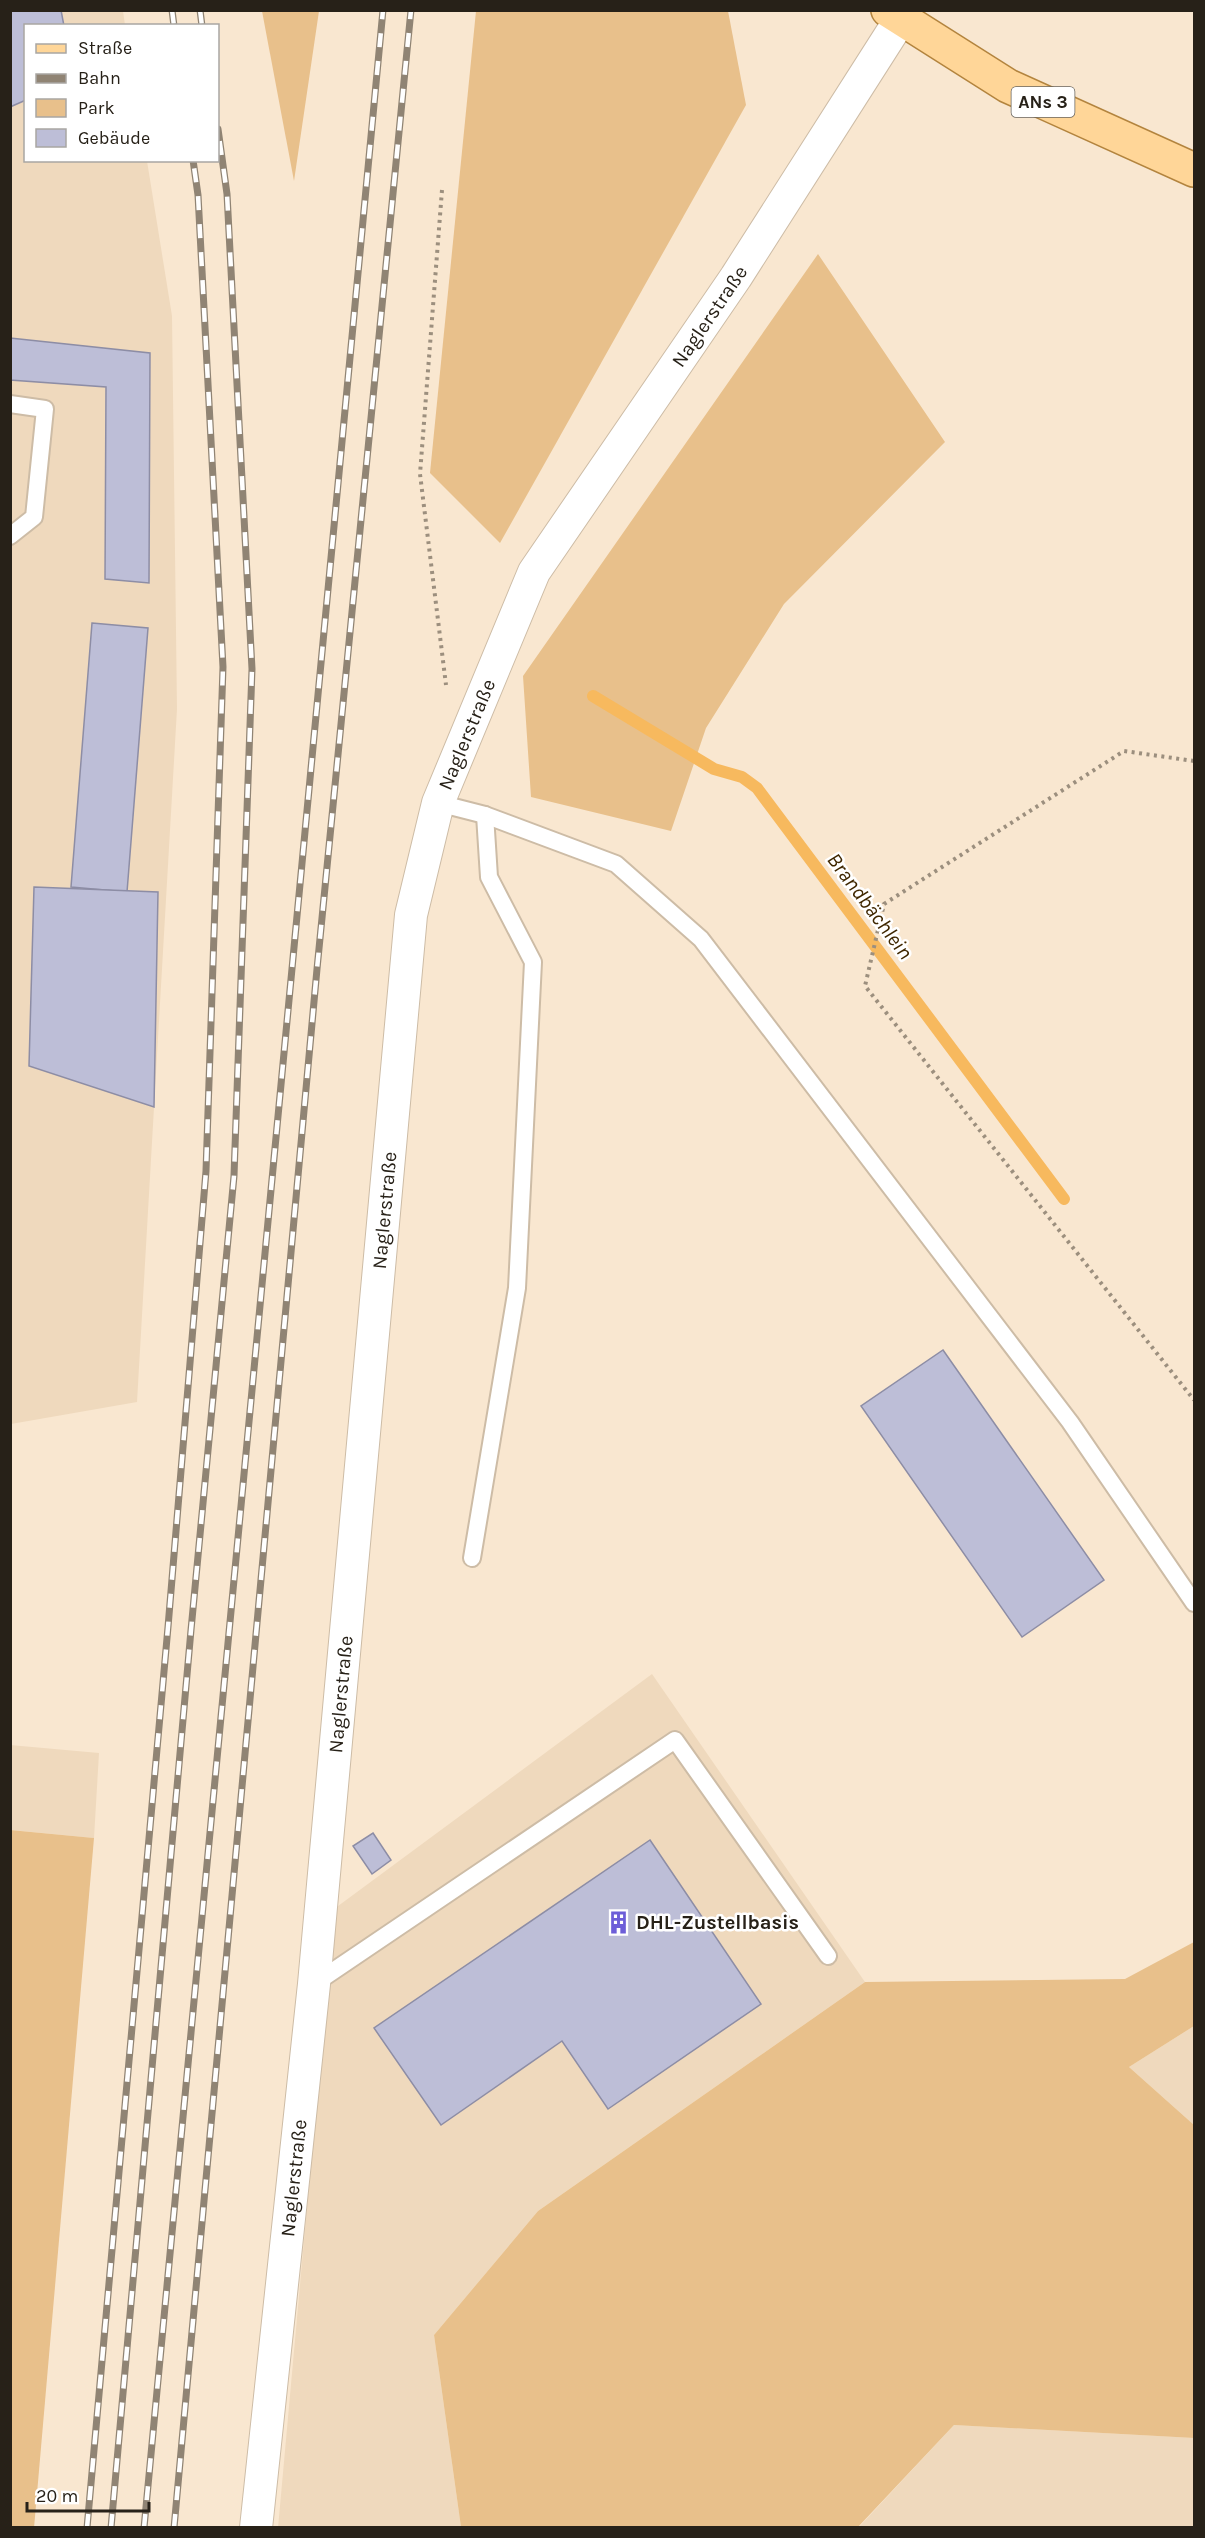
<svg xmlns="http://www.w3.org/2000/svg" width="1205" height="2538" font-family="Karla,sans-serif">
<style>
.built{fill:#efd9bd}
.green{fill:#e8c08b}
.lines{fill:none;stroke-linecap:round;stroke-linejoin:round}
.stream{stroke:#f7b95e;stroke-width:12}
.building{fill:#bdbed7;stroke:#8d8da5;stroke-width:1.5}
.lane-casing{stroke:#cdbca6;stroke-width:20}
.street-casing{stroke:#cdbca6;stroke-width:34}
.primary-casing{stroke:#b3843e;stroke-width:36}
.path{stroke:#9c8f7e;stroke-width:4;stroke-dasharray:3 4.5;stroke-linecap:butt}
.lane{stroke:#fff;stroke-width:16}
.street{stroke:#fff;stroke-width:32}
.primary{stroke:#ffd698;stroke-width:33}
.rail-casing{stroke:#908474;stroke-width:7}
.rail{stroke:#fff;stroke-width:4.5;stroke-dasharray:14;stroke-linecap:butt}
.labels{text-anchor:middle;dominant-baseline:central;stroke-width:5;stroke-linejoin:round;paint-order:stroke}
.shield{fill:#fff;stroke:#68645d;stroke-width:1.5}
.shield-label{font-size:18px;font-weight:bold;fill:#272118}
.street-label{font-size:20px;fill:#272118;stroke:#fff}
.poi-label{font-size:20px;font-weight:bold;fill:#272118;stroke:#fff;text-anchor:start}
.water-label{font-size:21px;font-style:italic;fill:#3f2700;stroke:#fff}
</style>
<rect width="100%" height="100%" fill="#f9e7d0"/>
<g class="built">
<path d="M11,11H123L125,25L26,26V160L147,161L172,316L177,709L137,1402L11,1424Z"/>
<path d="M652,1674L865,1982L538,2211L434,2335L461,2527L278,2528L334,1909Z"/>
<path d="M10,1745L99,1753L94,1838L11,1830Z"/>
<path d="M1194,2026V2125L1129,2067Z"/>
<path d="M954,2425L1194,2438V2527L858,2528Z"/>
</g>
<g class="green">
<path d="M262,11H319L294,181Z"/>
<path d="M476,11H728L746,105L500,543L430,473Z"/>
<path d="M818,254L945,442L784,604L706,728L671,831L531,797L523,676Z"/>
<path d="M10,1830L94,1838L34,2528L10,2527Z"/>
<path d="M1194,1942V2026L1129,2067L1194,2125V2438L954,2425L858,2527H461L434,2335L538,2211L865,1982L1125,1979Z"/>
</g>
<g class="lines">
<path class="stream" d="M593,696L714,769L742,777L757,788L1064,1199"/>
</g>
<g class="building">
<path d="M10,10H61L64,26H26V100L10,107Z"/>
<path d="M10,338L150,353L149,583L105,579L106,387L10,380Z"/>
<path d="M92,623L148,628L127,892L71,887Z"/>
<path d="M34,887L158,892L154,1107L29,1066Z"/>
<path d="M943,1350L1104,1580L1022,1637L861,1406Z"/>
<path d="M373,1833L391,1860L372,1874L353,1846Z"/>
<path d="M650,1840L761,2004L608,2109L562,2041L441,2125L374,2028Z"/>
</g>
<g class="lines">
<defs>
<g id="lane">
<path d="M10,404L45,409L34,517L10,536"/>
<path d="M438,803L485,815L616,864L701,939L1070,1422L1194,1603"/>
<path d="M472,1558L517,1288L533,962L489,877L485,815"/>
<path d="M314,1984L675,1740L828,1956"/>
</g>
<g id="street">
<path id="s1" d="M256,2528L314,1984L411,915L438,803L534,572L736,277L900,20L903,10"/>
</g>
<path id="primary" d="M888,10L1008,86L1194,170"/>
</defs>
<use href="#lane" class="lane-casing"/>
<use href="#street" class="street-casing"/>
<use href="#primary" class="primary-casing"/>
<g class="path">
<path d="M442,190L420,474L446,685"/>
<path d="M1194,761L1124,751L884,904L865,986L1194,1400"/>
</g>
<use href="#lane" class="lane"/>
<use href="#street" class="street"/>
<use href="#primary" class="primary"/>
<defs>
<g id="rail">
<path d="M172,10L174,26"/>
<path d="M200,10L202,26"/>
<path d="M87,2528L168,1627L206,1171L223,667L198,195L193,160"/>
<path d="M111,2528L191,1630L234,1176L252,669L227,194L218,129"/>
<path d="M144,2528L383,10"/>
<path d="M174,2528L317,969L411,10"/>
</g>
</defs>
<use href="#rail" class="rail-casing"/>
<use href="#rail" class="rail"/>
</g>
<defs>
<symbol id="building-bare" viewBox="-9 -9 18 18"><path d="M-4-6H4V6H1V3H-1V6H-4ZM-2.5-4.3h1.7v1.8h-1.7ZM.8-4.3h1.7v1.8H.8ZM-2.5-1h1.7V.8h-1.7ZM.8-1h1.7V.8H.8Z" fill="#6d5ed8" stroke="#fff" stroke-width="2.5" paint-order="stroke"/></symbol>
</defs>
<g fill-rule="evenodd">
<use href="#building-bare" x="602" y="1906" width="33" height="33"/>
</g>
<g class="labels">
<rect class="shield" x="1011.5" y="87" width="63" height="30" rx="4.5"/>
<g class="shield-label">
<text x="1043" y="102">ANs 3</text>
</g>
<g class="street-label">
<text stroke="none"><textPath href="#s1" startOffset="2296">Naglerstraße</textPath></text>
<text stroke="none"><textPath href="#s1" startOffset="1810">Naglerstraße</textPath></text>
<text stroke="none"><textPath href="#s1" startOffset="1324">Naglerstraße</textPath></text>
<text stroke="none"><textPath href="#s1" startOffset="838">Naglerstraße</textPath></text>
<text stroke="none"><textPath href="#s1" startOffset="352">Naglerstraße</textPath></text>
</g>
<g class="poi-label">
<text x="636" y="1922">DHL-Zustellbasis</text>
</g>
<g class="water-label">
<text transform="translate(870 906) rotate(53)">Brandbächlein</text>
</g>
</g>
<rect width="1205" height="2538" fill="none" stroke="#272118" stroke-width="24"/>
<rect x="24" y="24" width="195" height="138" fill="#ffffff" stroke="#a9a6a3" stroke-width="1.5"/>
<rect x="36" y="44" width="30" height="9" fill="#ffd698" stroke="#a9a6a3" stroke-width="1.5"/>
<text x="78" y="54" font-size="18" fill="#272118">Straße</text>
<rect x="36" y="74" width="30" height="9" fill="#908474" stroke="#a9a6a3" stroke-width="1.5"/>
<text x="78" y="84" font-size="18" fill="#272118">Bahn</text>
<rect x="36" y="99" width="30" height="18" fill="#e8c08b" stroke="#a9a6a3" stroke-width="1.5"/>
<text x="78" y="114" font-size="18" fill="#272118">Park</text>
<rect x="36" y="129" width="30" height="18" fill="#bdbed7" stroke="#a9a6a3" stroke-width="1.5"/>
<text x="78" y="144" font-size="18" fill="#272118">Gebäude</text>
<path d="M27 2502v9h122v-9" fill="none" stroke="#272118" stroke-width="3"/>
<text x="36" y="2502" font-size="18" fill="#272118" stroke="#ffffff" stroke-width="4.5" paint-order="stroke">20 m</text>
</svg>
